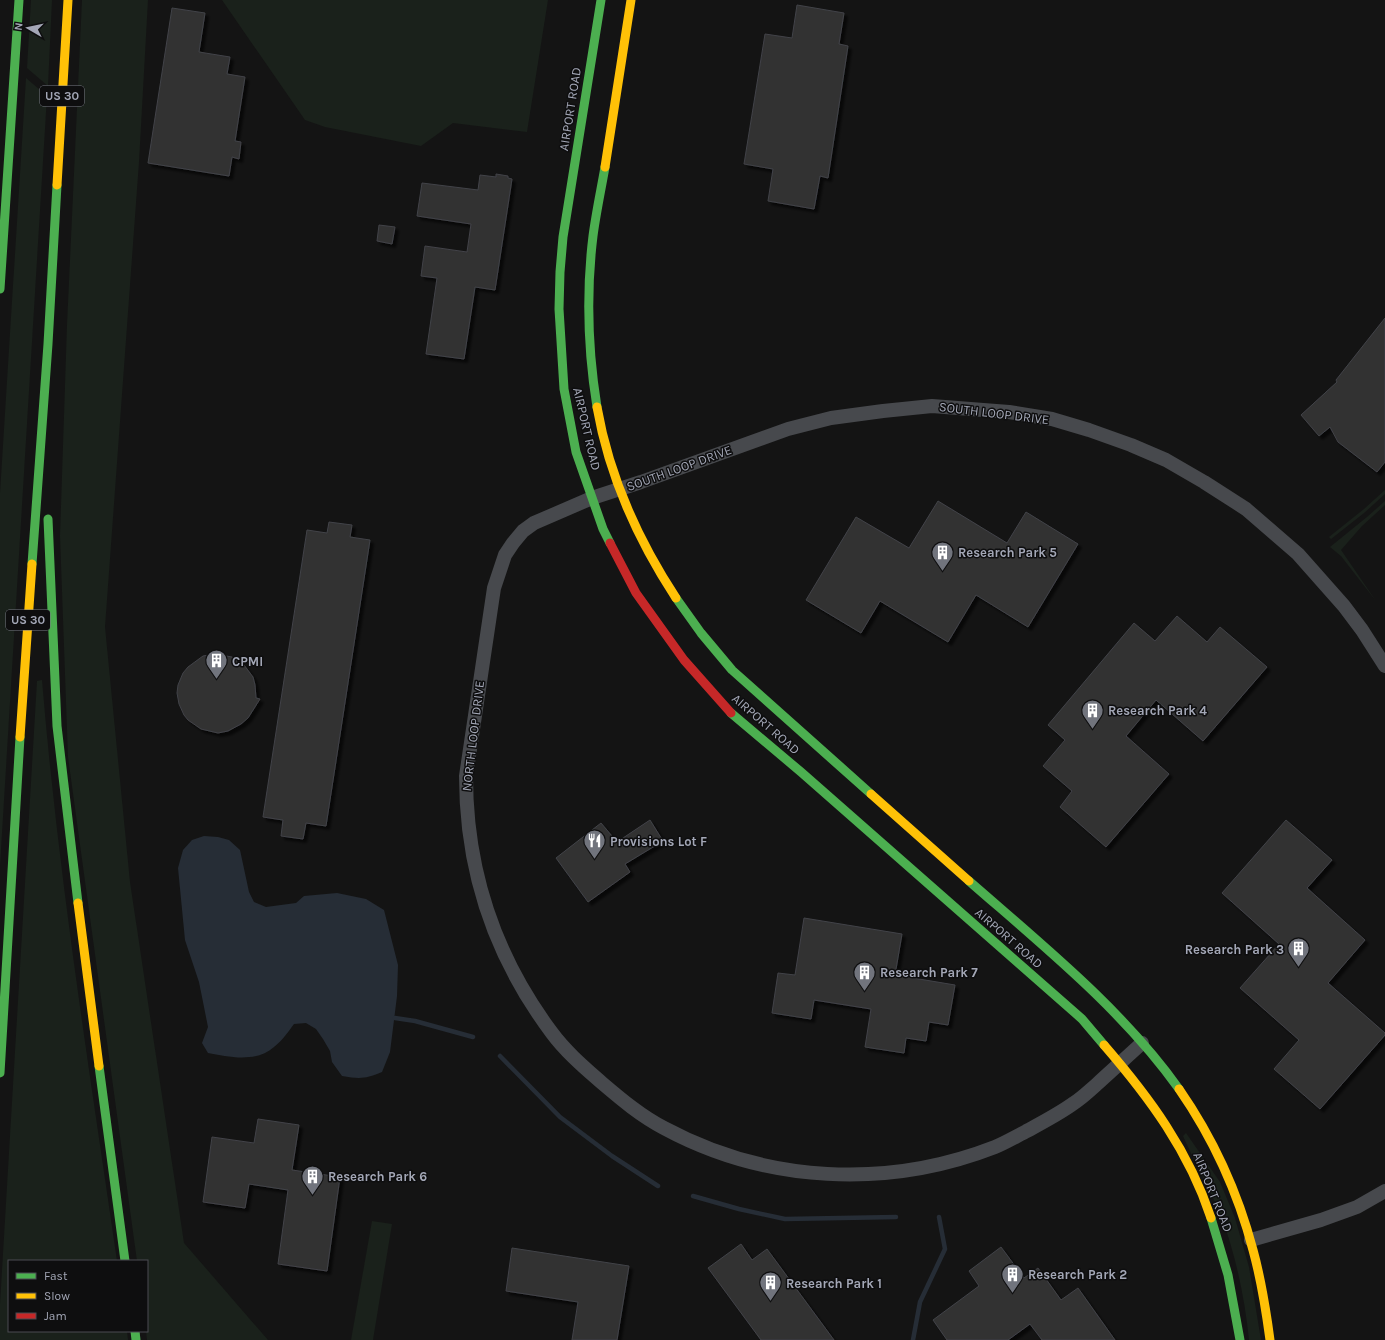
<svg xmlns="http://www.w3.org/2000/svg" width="1385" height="1340" font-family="Karla,sans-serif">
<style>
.green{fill:#1a211b}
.water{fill:#262d36}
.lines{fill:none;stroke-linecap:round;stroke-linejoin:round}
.stream{stroke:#262d36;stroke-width:4.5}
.building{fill:#313133;stroke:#424348;filter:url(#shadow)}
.street{stroke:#47494d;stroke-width:14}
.fast{stroke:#4caf50;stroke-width:9}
.slow{stroke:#ffc107;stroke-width:9}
.jam{stroke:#c62828;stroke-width:9}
.labels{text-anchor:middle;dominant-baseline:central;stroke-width:3;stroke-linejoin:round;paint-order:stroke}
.shield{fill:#0e0e0f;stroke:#767984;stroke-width:1}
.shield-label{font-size:12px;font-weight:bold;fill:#a3a7b6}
.street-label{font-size:13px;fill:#a3a7b6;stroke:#0e0e0f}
.poi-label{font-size:13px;font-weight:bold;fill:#a3a7b6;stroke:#0e0e0f;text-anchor:start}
</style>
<defs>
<filter id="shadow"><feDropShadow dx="3.5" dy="3.5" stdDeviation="1" flood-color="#0009"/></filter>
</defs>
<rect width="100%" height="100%" fill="#141414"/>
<g class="green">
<path d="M31,0H52L48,86L27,68Z"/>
<path d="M82,0H148L139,162L105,627L130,882L184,1243L268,1340H147L146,1331L147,1261H137L68,757L60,536L67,325Z"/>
<path d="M222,0H548L527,132L453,123L421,146L325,127L305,120Z"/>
<path d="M26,78L47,96L0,866V493Z"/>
<path d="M1385,490V494L1364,513L1331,539L1329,537L1364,509Z"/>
<path d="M1385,501V505L1362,526L1341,550L1376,601L1341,556L1330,547L1367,517Z"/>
<path d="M42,680C58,874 89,1068 117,1261H9V1331H127L128,1340H0V1304L37,681Z"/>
<path d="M1186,1133L1220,1182L1235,1218L1249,1267L1261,1340H1249C1245,1299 1236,1257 1222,1218C1211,1191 1195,1163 1183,1136Z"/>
<path d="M372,1221L392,1224L373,1340H351Z"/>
</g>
<path class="water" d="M204,836L218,837L229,840L240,850L249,892L254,902L266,907L296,903L304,896L337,893L366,899L384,910L398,965L397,996L390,1052L382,1072C365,1079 360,1079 342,1076L332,1062L330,1051L323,1039L316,1029L306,1023L294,1024C288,1032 282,1041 274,1047C256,1063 229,1057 208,1053L202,1043L208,1027L199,982L185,940L178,868L183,850L192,840Z"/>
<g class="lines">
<g class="stream">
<path d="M395,1018L415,1021L473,1037"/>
<path d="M500,1056L560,1117L612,1156L658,1186"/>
<path d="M693,1196L739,1209L785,1219L896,1217"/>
<path d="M913,1340L920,1302L945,1249L939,1217"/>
</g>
</g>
<g class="building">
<path d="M797,5L844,13L839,44L848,46L828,178L820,176L814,209L768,201L773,169L744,164L765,34L792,38Z"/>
<path d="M172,8L205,13L199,52L230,57L227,74L245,77L235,141L241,142L239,159L232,157L229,176L148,163Z"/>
<path d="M496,174L508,176V178L512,179L495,290L475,287L464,359L426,354L437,278L421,276L425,246L467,252L471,224L417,216L422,183L478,190L480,175L496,177Z"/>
<path d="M379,225L395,227L392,244L377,241Z"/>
<path d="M1385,318V462L1377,472L1338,442L1330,427L1319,436L1301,415L1337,382L1336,380Z"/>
<path d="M938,501L1007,543L1026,512L1078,544L1028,627L976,595L948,642L880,601L861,633L806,600L856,517L909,548Z"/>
<path d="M329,522L352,525L350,537L370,540L326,826L306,823L303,839L281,836L283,820L263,817L307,530L327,533Z"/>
<path d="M1177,616L1207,642L1220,627L1267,667L1203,741L1156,700L1126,736L1169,774L1106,847L1060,807L1072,791L1043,766L1065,740L1048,725L1134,623L1155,641Z"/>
<path d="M215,654L232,657L244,665L253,677L255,685L256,698L260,699L248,718L241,724L228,731L218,733L201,729L188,720L184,715L179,704L177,693L178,685L183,673L188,667L203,656Z"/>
<path d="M650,820L663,841L625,864L630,872L588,902L556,858L601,823L617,842Z"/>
<path d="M1286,820L1332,860L1307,888L1365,940L1328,983L1385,1033V1035L1320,1109L1274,1069L1299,1040L1240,988L1279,944L1222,893Z"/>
<path d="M804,918L902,934L895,975L955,985L948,1025L929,1022L926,1041L906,1038L904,1053L865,1047L871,1009L814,1000L811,1019L772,1013L778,973L795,975Z"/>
<path d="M258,1119L299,1125L292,1170L340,1177L327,1271L278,1264L288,1190L249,1184L245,1208L203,1202L212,1137L254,1143Z"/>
<path d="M741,1244L752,1260L767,1249L834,1340H761L708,1268Z"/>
<path d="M1001,1247L1024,1278L1038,1268L1061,1300L1078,1288L1115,1340H1042L1030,1324L1008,1340H947L933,1320L979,1286L969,1271Z"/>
<path d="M512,1248L629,1266L617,1340H572L578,1302L506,1291Z"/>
</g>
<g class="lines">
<g class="street">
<path d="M1142,1043C1127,1057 1111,1071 1096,1085C1089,1091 1082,1098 1074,1103C1059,1114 1041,1123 1025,1132C1015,1137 1005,1143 995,1147C887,1189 766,1183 664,1128C641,1116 622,1100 602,1083C585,1068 566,1052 552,1033C495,957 466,871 466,776L494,588L505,555L513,543L523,531L534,523L592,498L641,482L788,429L831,418L883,411L932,406L1009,412L1052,419L1089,430L1131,445L1166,460L1204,482L1246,509L1298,554L1344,606L1362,630L1385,666"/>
<path d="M1251,1240L1321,1220L1357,1207L1385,1191"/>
</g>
<g class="fast">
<path d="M601,0L563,237L560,272L559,309L564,389L576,452L603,529L610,543"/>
<path d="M0,289L19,0"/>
<path d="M597,407C588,351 586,293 593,236C596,213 601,190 605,167"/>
<path d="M48,519L57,726L78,903"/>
<path d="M32,564L48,344L57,185"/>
<path d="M676,598L701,633L732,670L871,794"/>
<path d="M731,713L801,772L1082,1019L1104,1045"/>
<path d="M969,881C1042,945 1123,1010 1179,1089"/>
<path d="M99,1066L125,1261"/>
<path d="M0,1073L20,737"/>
<path d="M1211,1218L1228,1275L1240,1340"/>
<path d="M135,1331L136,1340"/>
</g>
<g class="slow">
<path d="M605,167L631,0"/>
<path d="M57,185L68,0"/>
<path d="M597,407C609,476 638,540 676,598"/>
<path d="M20,737L32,564"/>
<path d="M871,794L969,881"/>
<path d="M78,903L99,1066"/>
<path d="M1104,1045C1149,1097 1189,1151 1211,1218"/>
<path d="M1179,1089C1213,1138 1238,1193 1253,1250C1261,1279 1266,1310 1270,1340"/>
</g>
<path class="jam" d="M610,543L636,593L684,660L731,713"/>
</g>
<defs>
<symbol id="building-pin" viewBox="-11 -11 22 30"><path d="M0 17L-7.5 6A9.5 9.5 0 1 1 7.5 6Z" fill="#71747d" stroke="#0e0e0f"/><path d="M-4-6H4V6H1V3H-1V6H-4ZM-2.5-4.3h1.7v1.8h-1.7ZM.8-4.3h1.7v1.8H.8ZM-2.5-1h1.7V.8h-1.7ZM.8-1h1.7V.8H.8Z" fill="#fff"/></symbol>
<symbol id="restaurant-pin" viewBox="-11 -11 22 30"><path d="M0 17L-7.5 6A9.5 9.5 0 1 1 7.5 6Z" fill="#71747d" stroke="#0e0e0f"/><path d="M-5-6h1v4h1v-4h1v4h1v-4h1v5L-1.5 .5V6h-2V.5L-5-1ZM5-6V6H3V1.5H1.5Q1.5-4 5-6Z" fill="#fff"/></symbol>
</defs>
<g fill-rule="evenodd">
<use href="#building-pin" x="930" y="540" width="25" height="34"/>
<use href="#building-pin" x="204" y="648" width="25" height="34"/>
<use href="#building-pin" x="1080" y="698" width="25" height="34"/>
<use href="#restaurant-pin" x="582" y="828" width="25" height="34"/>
<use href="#building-pin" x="1286" y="936" width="25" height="34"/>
<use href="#building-pin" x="852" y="960" width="25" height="34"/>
<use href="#building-pin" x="300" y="1164" width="25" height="34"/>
<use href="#building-pin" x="1000" y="1262" width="25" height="34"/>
<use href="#building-pin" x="758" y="1270" width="25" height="34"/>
</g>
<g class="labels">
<g class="shield">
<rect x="40" y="86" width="44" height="20" rx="3"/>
<rect x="6" y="610" width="44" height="20" rx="3"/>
</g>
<g class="shield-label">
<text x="62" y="96">US 30</text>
<text x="28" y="620">US 30</text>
</g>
<g class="street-label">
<text transform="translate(570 109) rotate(-81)">AIRPORT ROAD</text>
<text transform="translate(994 413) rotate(7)">SOUTH LOOP DRIVE</text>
<text transform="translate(587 429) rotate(77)">AIRPORT ROAD</text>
<text transform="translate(679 468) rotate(-20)">SOUTH LOOP DRIVE</text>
<text transform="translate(766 724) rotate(41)">AIRPORT ROAD</text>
<text transform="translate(473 736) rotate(-83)">NORTH LOOP DRIVE</text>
<text transform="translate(1009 938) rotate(41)">AIRPORT ROAD</text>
<text transform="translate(1213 1192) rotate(68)">AIRPORT ROAD</text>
</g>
<g class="poi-label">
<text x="958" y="552">Research Park 5</text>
<text x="232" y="661">CPMI</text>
<text x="1108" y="710">Research Park 4</text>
<text x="610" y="841">Provisions Lot F</text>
<text x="1284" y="949" text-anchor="end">Research Park 3</text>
<text x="880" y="972">Research Park 7</text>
<text x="328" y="1176">Research Park 6</text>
<text x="1028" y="1274">Research Park 2</text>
<text x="786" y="1283">Research Park 1</text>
</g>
</g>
<rect x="8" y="1260" width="140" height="72" fill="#0e0e0f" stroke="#4a4b52"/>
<rect x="16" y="1273" width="20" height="6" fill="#4caf50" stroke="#4a4b52"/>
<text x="44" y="1280" font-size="12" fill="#a3a7b6">Fast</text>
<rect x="16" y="1293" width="20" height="6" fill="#ffc107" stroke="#4a4b52"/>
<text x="44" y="1300" font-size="12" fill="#a3a7b6">Slow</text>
<rect x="16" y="1313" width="20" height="6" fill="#c62828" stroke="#4a4b52"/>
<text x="44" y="1320" font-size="12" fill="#a3a7b6">Jam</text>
<g transform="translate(28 28) rotate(279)" stroke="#0e0e0f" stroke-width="3" paint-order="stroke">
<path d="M0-3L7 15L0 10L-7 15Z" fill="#a3a7b6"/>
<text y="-6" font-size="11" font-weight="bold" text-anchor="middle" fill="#a3a7b6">N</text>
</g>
</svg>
